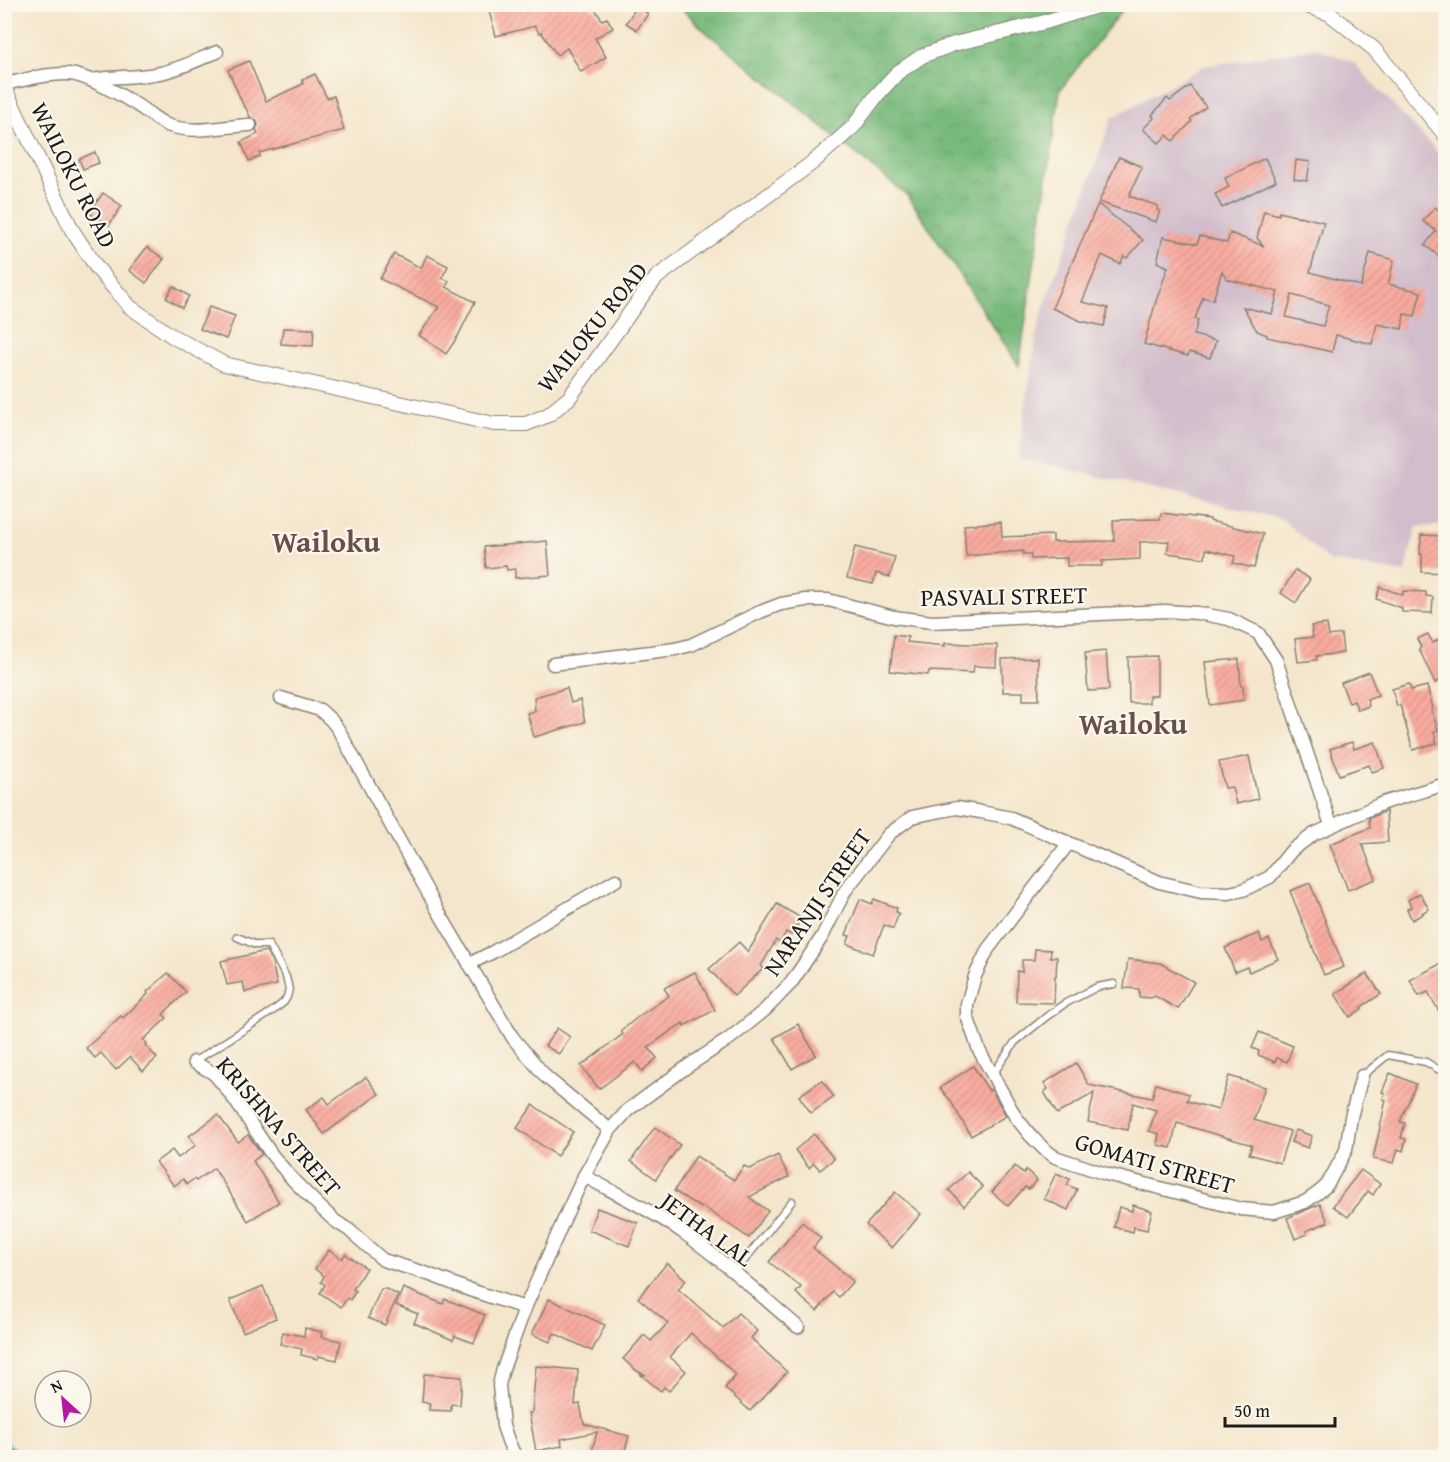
<svg xmlns="http://www.w3.org/2000/svg" width="1450" height="1462" font-family="'Gentium Book Plus',serif">
<style>
.industrial{fill:#d1bdcb}
.forest{fill:url(#forest-crowns);stroke:#4a6b4c;stroke-width:1.5}
.lines{fill:none;stroke-linecap:round;stroke-linejoin:round}
.river{stroke:#41aebf;stroke-width:26}
.building{fill:url(#building-hatch);fill-rule:evenodd}
.service-casing{stroke:#888174;stroke-width:9}
.minor-casing{stroke:#888174;stroke-width:15}
.tertiary-casing{stroke:#888174;stroke-width:16}
.service{stroke:#fff;stroke-width:6}
.minor{stroke:#fff;stroke-width:12}
.tertiary{stroke:#fff;stroke-width:14}
.labels{text-anchor:middle;dominant-baseline:central;stroke-width:4.5;stroke-linejoin:round;paint-order:stroke}
.street-label{font-size:24px;fill:#1c1c1c;stroke:#fbf7ec}
.district-label{font-size:30px;font-weight:bold;fill:#694e4a;stroke:#fbf7ec}
</style>
<defs>
<pattern id="forest-crowns" width="20" height="18" patternUnits="userSpaceOnUse" patternTransform="scale(1.5)"><rect width="20" height="18" fill="#78ba7c"/><path d="M2 6a3 3 0 1 1 6 0M12 15a3 3 0 1 1 6 0" fill="none" stroke="#679f6b"/></pattern>
<pattern id="building-hatch" width="6" height="6" patternUnits="userSpaceOnUse" patternTransform="scale(1.5)"><rect width="6" height="6" fill="#f9ab9f"/><path d="M-1 1l2-2M0 6l6-6M5 7l2-2" fill="none" stroke="#d59388"/></pattern>
</defs>
<rect width="100%" height="100%" fill="#fbf7ec"/>
<filter id="ink" filterUnits="userSpaceOnUse"><feTurbulence type="fractalNoise" baseFrequency=".0167" numOctaves="2"/><feDisplacementMap in="SourceGraphic" scale="12" xChannelSelector="R" yChannelSelector="G"/><feConvolveMatrix kernelMatrix="1 2 1 2 8 2 1 2 1" color-interpolation-filters="sRGB"/></filter>
<filter id="wash" filterUnits="userSpaceOnUse"><feTurbulence type="fractalNoise" baseFrequency=".008" numOctaves="4" result="noise"/><feDisplacementMap in="SourceGraphic" scale="24" xChannelSelector="R" yChannelSelector="G"/><feGaussianBlur stdDeviation="1.35" result="paint"/><feColorMatrix in="noise" values="0 0 0 0 0 0 0 0 0 0 0 0 0 0 0 0 0 1.4 0 .05"/><feComposite in="paint" operator="in"/></filter>
<g filter="url(#wash)">
<rect width="100%" height="100%" fill="#f4e6cc"/>
<path class="industrial" d="M1317,48L1353,62L1445,160V525L1417,527L1409,555L1406,573L1329,561L1282,519L1018,458L1037,332L1043,310L1112,118L1204,66Z"/>
<path class="forest" d="M678,5H1126L1060,90L1019,366L908,196L706,32Z"/>
<g class="lines">
<path class="river" d="M4,1456L6,1458"/>
</g>
<g id="blocks">
<g class="building">
<path d="M487,4H590L593,10L595,9L602,20L607,18L613,28L595,38L606,57L581,72L567,48L557,55L541,32L539,33L535,26L496,36Z"/>
<path d="M637,6L648,14L637,30L626,23Z"/>
<path d="M249,61L266,101L303,84L302,80L315,74L327,98L334,96L344,130L259,153L260,156L249,161L241,142L258,134L256,130L258,124L256,120L250,117L245,106L244,107L228,70Z"/>
<path d="M1190,86L1206,107L1190,119L1192,121L1173,141L1167,135L1159,143L1143,129L1154,118L1152,115L1167,98L1170,101Z"/>
<path d="M95,152L99,163L83,169L79,159Z"/>
<path d="M1119,157L1142,167L1129,196L1158,206L1157,210L1160,211L1156,222L1099,202Z"/>
<path d="M1265,158L1276,181L1222,208L1215,194L1229,187L1225,178Z"/>
<path d="M1296,160L1310,162L1307,181L1294,179Z"/>
<path d="M103,193L122,206L109,225L89,213Z"/>
<path d="M1098,204L1143,240L1127,258L1124,256L1120,264L1102,255L1082,302L1108,308L1104,326L1081,321L1052,308Z"/>
<path d="M1435,207L1446,216V262L1425,245L1436,231L1423,221Z"/>
<path d="M1264,211L1279,215V212L1299,217V216L1324,222L1310,272L1361,286L1370,253L1394,260L1388,284L1421,292L1415,316L1404,314L1402,329L1377,324L1372,344L1336,335L1332,352L1267,337V335L1257,331L1243,307L1272,314L1278,292L1227,279L1222,271L1213,300L1203,297L1195,319L1198,320L1194,335L1216,341L1210,358L1189,352L1188,356L1144,344L1156,301L1168,267L1157,262L1163,237L1197,244L1200,236L1227,243L1230,233L1264,246L1257,238ZM1292,295L1329,305L1323,326L1286,317Z"/>
<path d="M147,247L164,259L146,283L129,270Z"/>
<path d="M394,254L421,268L427,255L448,266L442,278L449,281L446,287L475,302L458,336L446,354L419,335L439,307L380,279Z"/>
<path d="M173,286L189,296L182,308L166,298Z"/>
<path d="M209,307L235,316L226,339L200,329Z"/>
<path d="M283,328L314,329L313,346L281,344Z"/>
<path d="M1161,513L1210,519V521L1263,534L1254,568L1233,563L1235,556L1206,549L1205,558L1167,553L1169,541L1140,542V559L1102,561V566H1067V558L1031,559V554H1023V551L966,556L964,525L1001,522L1002,537L1053,535V542L1114,541L1113,520L1160,519Z"/>
<path d="M1421,535L1446,536V573L1422,572V554H1420Z"/>
<path d="M547,541L550,575L515,578V569L507,570L506,566L486,568L484,547Z"/>
<path d="M855,547L895,557L890,577L876,573L873,584L847,578Z"/>
<path d="M1295,570L1310,579L1296,603L1281,593Z"/>
<path d="M1380,587L1403,595V591L1426,592V596L1433,597L1432,613L1402,612V608L1376,599Z"/>
<path d="M1327,624L1329,636L1341,634L1343,653L1316,656L1317,660L1298,662L1295,639L1313,637L1311,626Z"/>
<path d="M1428,634L1433,643L1440,639L1446,651V678L1435,683L1419,649L1421,647L1417,639Z"/>
<path d="M894,635L908,637L907,642L945,646V643L997,645L996,667L974,666L973,673L929,671L928,675L890,671Z"/>
<path d="M1106,651L1109,690L1088,691L1085,653Z"/>
<path d="M1157,656V695L1149,696V703H1129L1128,657Z"/>
<path d="M1038,658L1039,700H1023V692H1003L1002,659Z"/>
<path d="M1239,659L1241,686H1243L1244,700L1210,705L1205,662Z"/>
<path d="M1369,672L1378,695L1367,699L1369,706L1358,710L1354,701L1349,703L1341,683Z"/>
<path d="M1409,684L1411,690L1427,686L1433,708L1431,709L1438,730L1434,732L1437,743L1413,750L1400,705L1397,706L1392,689Z"/>
<path d="M567,688L571,703L580,700L585,722L534,737L527,713L535,711L534,697Z"/>
<path d="M1352,742L1354,749L1375,742L1384,768L1372,772L1369,765L1339,775L1330,749Z"/>
<path d="M1249,756L1258,799L1236,804L1232,787L1225,788L1219,762Z"/>
<path d="M1386,811L1388,842L1362,844L1376,879L1348,890L1330,844L1370,828L1369,818Z"/>
<path d="M1310,883L1344,967L1324,975L1290,891Z"/>
<path d="M1420,893L1429,909L1422,913L1423,914L1412,920L1407,909L1411,907L1408,900Z"/>
<path d="M860,899L872,904L874,899L897,908L896,912L899,913L893,929L884,925L873,954L847,944L850,936L846,935Z"/>
<path d="M777,904L801,918L792,935L786,932L780,943L776,940L761,966L764,968L734,996L709,969L739,942L748,952Z"/>
<path d="M1259,933L1262,942L1269,939L1278,959L1249,972L1247,967L1235,972L1225,948Z"/>
<path d="M1035,949L1051,950L1050,957H1057L1056,976H1055L1054,1003L1016,1002L1017,971L1022,972V960H1034Z"/>
<path d="M266,951L272,962L277,985L245,992L243,982L227,985L221,961Z"/>
<path d="M1128,959L1160,963L1194,982L1178,1009L1155,996L1151,998L1139,997V989L1124,988Z"/>
<path d="M1442,963L1446,969V1024L1428,992L1419,996L1410,980Z"/>
<path d="M695,972L715,1010L684,1026L683,1023L648,1047L657,1058L642,1071L635,1062L599,1089L581,1066L623,1034L621,1031L639,1016L669,996L664,988Z"/>
<path d="M168,973L186,992L163,1014L167,1018L143,1040L147,1043L145,1045L157,1058L143,1071L130,1057L116,1070L101,1053L95,1058L86,1048L121,1016L123,1018L148,994L147,992Z"/>
<path d="M1367,973L1381,994L1361,1007L1362,1009L1350,1017L1335,994Z"/>
<path d="M798,1024L816,1055L792,1069L774,1038Z"/>
<path d="M557,1028L570,1037L559,1054L545,1046Z"/>
<path d="M1259,1032L1293,1046L1287,1062L1277,1058L1275,1062L1258,1055L1259,1051L1252,1048Z"/>
<path d="M1076,1063L1089,1085L1152,1098L1156,1084L1189,1094L1187,1101L1218,1110L1229,1076L1265,1087L1254,1120L1290,1131L1280,1163L1249,1154L1252,1145L1177,1123L1171,1148L1157,1145L1159,1134L1149,1131L1156,1110L1133,1103L1128,1130L1088,1122L1094,1093L1057,1114L1044,1092L1048,1089L1044,1083Z"/>
<path d="M973,1066L989,1091L991,1089L1006,1116L971,1136L950,1100L940,1088Z"/>
<path d="M1390,1073L1416,1084L1400,1122L1405,1123L1401,1138L1406,1139L1403,1151L1398,1149L1394,1163L1373,1159L1386,1100L1383,1099L1385,1093L1382,1092Z"/>
<path d="M366,1077L379,1094L324,1134L306,1110L324,1097L329,1104Z"/>
<path d="M822,1080L834,1097L811,1113L799,1096Z"/>
<path d="M533,1105L573,1132L557,1156L517,1128Z"/>
<path d="M218,1115L238,1142L248,1135L262,1154L253,1161L279,1202L248,1221L214,1168L196,1181L194,1179L187,1184L183,1179L174,1186L156,1162L172,1150L178,1158L196,1145L189,1136Z"/>
<path d="M655,1127L680,1145L656,1179L631,1161Z"/>
<path d="M1296,1130L1312,1136L1308,1148L1291,1142Z"/>
<path d="M814,1134L834,1159L820,1170L814,1163L809,1168L795,1150Z"/>
<path d="M778,1155L789,1177L749,1197L768,1211L749,1238L702,1206L701,1208L674,1191L696,1156L734,1180L744,1166L750,1169Z"/>
<path d="M1015,1166L1024,1174L1026,1170L1037,1180L1029,1189L1025,1187L1008,1206L992,1192Z"/>
<path d="M1361,1170L1380,1184L1373,1195L1368,1191L1348,1217L1333,1206Z"/>
<path d="M968,1172L983,1187L964,1206L949,1190Z"/>
<path d="M1056,1173L1070,1179L1067,1185L1077,1189L1068,1210L1044,1199Z"/>
<path d="M895,1192L921,1214L892,1248L866,1225Z"/>
<path d="M1320,1204L1328,1222L1306,1231L1307,1234L1295,1239L1287,1218Z"/>
<path d="M1133,1205L1152,1211L1147,1230L1134,1227L1133,1232L1114,1227L1119,1207L1132,1211Z"/>
<path d="M597,1208L638,1223L629,1246L589,1230Z"/>
<path d="M802,1222L821,1238L813,1248L853,1281L839,1297L833,1292L817,1311L796,1293L801,1287L769,1262Z"/>
<path d="M329,1250L342,1259L345,1254L366,1268L353,1289L356,1291L350,1300L347,1298L341,1307L320,1293L325,1285L321,1282L324,1276L315,1269Z"/>
<path d="M667,1263L686,1280L678,1289L723,1328L738,1313L757,1331L751,1338L787,1372L750,1411L725,1388L736,1375L691,1333L670,1357L686,1371L669,1391L664,1387L661,1391L641,1375H646L637,1371L623,1359L644,1335L651,1341L668,1323L638,1298Z"/>
<path d="M263,1286L276,1318L243,1332L230,1300Z"/>
<path d="M403,1288L443,1304L445,1299L485,1315L474,1343L455,1336L453,1340L414,1323L418,1314L396,1305Z"/>
<path d="M381,1289H386L398,1295L385,1325L368,1318Z"/>
<path d="M549,1299L605,1325L592,1351L554,1333L550,1342L532,1334Z"/>
<path d="M305,1328L322,1332L321,1337L341,1341L337,1360L318,1356V1359L301,1355L302,1349L280,1344L283,1332L304,1336Z"/>
<path d="M536,1366L578,1370L575,1405L580,1404L584,1424L629,1436L623,1457L611,1454V1458H590L597,1432L561,1439L562,1446L536,1451L529,1413H532Z"/>
<path d="M424,1374L462,1377L460,1405L451,1404V1411L429,1410L430,1403L422,1402Z"/>
</g>
</g>
</g>
<g filter="url(#ink)">
<use href="#blocks" fill-opacity="0" stroke="#888174" stroke-width="1.5"/>
<g class="lines">
<defs>
<g id="service">
<path d="M195,1061L259,1020L274,1010L284,1002L287,997L289,989L286,977L269,945H256L237,937"/>
<path d="M993,1074L1015,1042L1046,1017L1064,1004L1097,987L1114,984"/>
<path d="M1362,1076L1388,1055L1426,1062L1446,1074"/>
<path d="M735,1272L792,1201"/>
</g>
<g id="minor">
<path d="M91,80C114,76 137,78 160,73C180,69 199,59 217,52"/>
<path d="M4,84C25,80 47,73 69,74C85,75 118,93 132,102C143,108 156,120 167,125C195,135 221,126 250,125"/>
<path d="M553,664L675,649L691,645L760,612L781,604L805,600H828L894,617L932,622L1165,611L1197,613L1229,619L1258,633L1276,660L1331,825"/>
<path d="M281,698L320,710L331,720L338,729L437,909L513,1038L546,1077L610,1130"/>
<path d="M1068,844L988,949L975,976L967,1004V1016L979,1050L1015,1116L1030,1135L1044,1149L1055,1157L1106,1174L1241,1209L1274,1212L1305,1202L1318,1193L1326,1186L1331,1178L1346,1150L1351,1117L1362,1076"/>
<path d="M469,964L493,952L616,880"/>
<path d="M194,1062L213,1073L222,1083L234,1099L272,1155L293,1180L320,1207L335,1221L349,1230L383,1260L428,1274L467,1289L525,1308"/>
<path d="M584,1176C617,1194 653,1211 684,1233C724,1261 760,1295 798,1327"/>
<path d="M516,1458L509,1443L503,1426L499,1385L503,1369L525,1308L570,1206L584,1176L610,1130L628,1110L688,1066L729,1039L765,1010L791,983L822,937L845,891L889,834L912,817L931,813L957,808L981,812L1011,818L1159,882L1201,892L1229,893L1243,890L1270,877L1292,850L1314,834L1383,803L1446,784"/>
</g>
<g id="tertiary">
<path d="M1301,4L1330,14L1374,49L1446,136"/>
<path d="M4,87L72,230L97,268L130,307L172,336L224,364L494,424H526L548,415L569,398L642,296L657,277L812,163L853,127L877,95L897,73L922,56L954,44L1045,22L1103,4"/>
</g>
</defs>
<use href="#service" class="service-casing"/>
<use href="#minor" class="minor-casing"/>
<use href="#tertiary" class="tertiary-casing"/>
<use href="#service" class="service"/>
<use href="#minor" class="minor"/>
<use href="#tertiary" class="tertiary"/>
</g>
</g>
<g class="labels">
<g class="street-label">
<text transform="translate(74 175) rotate(63)">WAILOKU ROAD</text>
<text transform="translate(592 327) rotate(-51)">WAILOKU ROAD</text>
<text transform="translate(1004 596) rotate(-1)">PASVALI STREET</text>
<text transform="translate(817 902) rotate(-56)">NARANJI STREET</text>
<text transform="translate(279 1126) rotate(49)">KRISHNA STREET</text>
<text transform="translate(1155 1163) rotate(16)">GOMATI STREET</text>
<text transform="translate(707 1229) rotate(36)">JETHA LAL</text>
</g>
<g class="district-label">
<text x="326" y="541">Wailoku</text>
<text x="1133" y="723">Wailoku</text>
</g>
</g>
<rect width="1450" height="1462" fill="none" stroke="#fbf7ec" stroke-width="24"/>
<g transform="translate(63 1399) rotate(333)"><circle r="28" fill="#fbf7ec" stroke="#a29f99" stroke-width="1.5"/>
<path d="M0-4.5L10 22L0 15L-10 22Z" fill="#b5179e"/>
<text y="-9" font-size="16" font-weight="bold" text-anchor="middle" fill="#1c1c1c">N</text>
</g>
<path d="M1225 1417v9h110v-9" fill="none" stroke="#1c1c1c" stroke-width="3"/>
<text x="1234" y="1417" font-size="18" fill="#1c1c1c" stroke="#fbf7ec" stroke-width="4.5" paint-order="stroke">50 m</text>
</svg>
